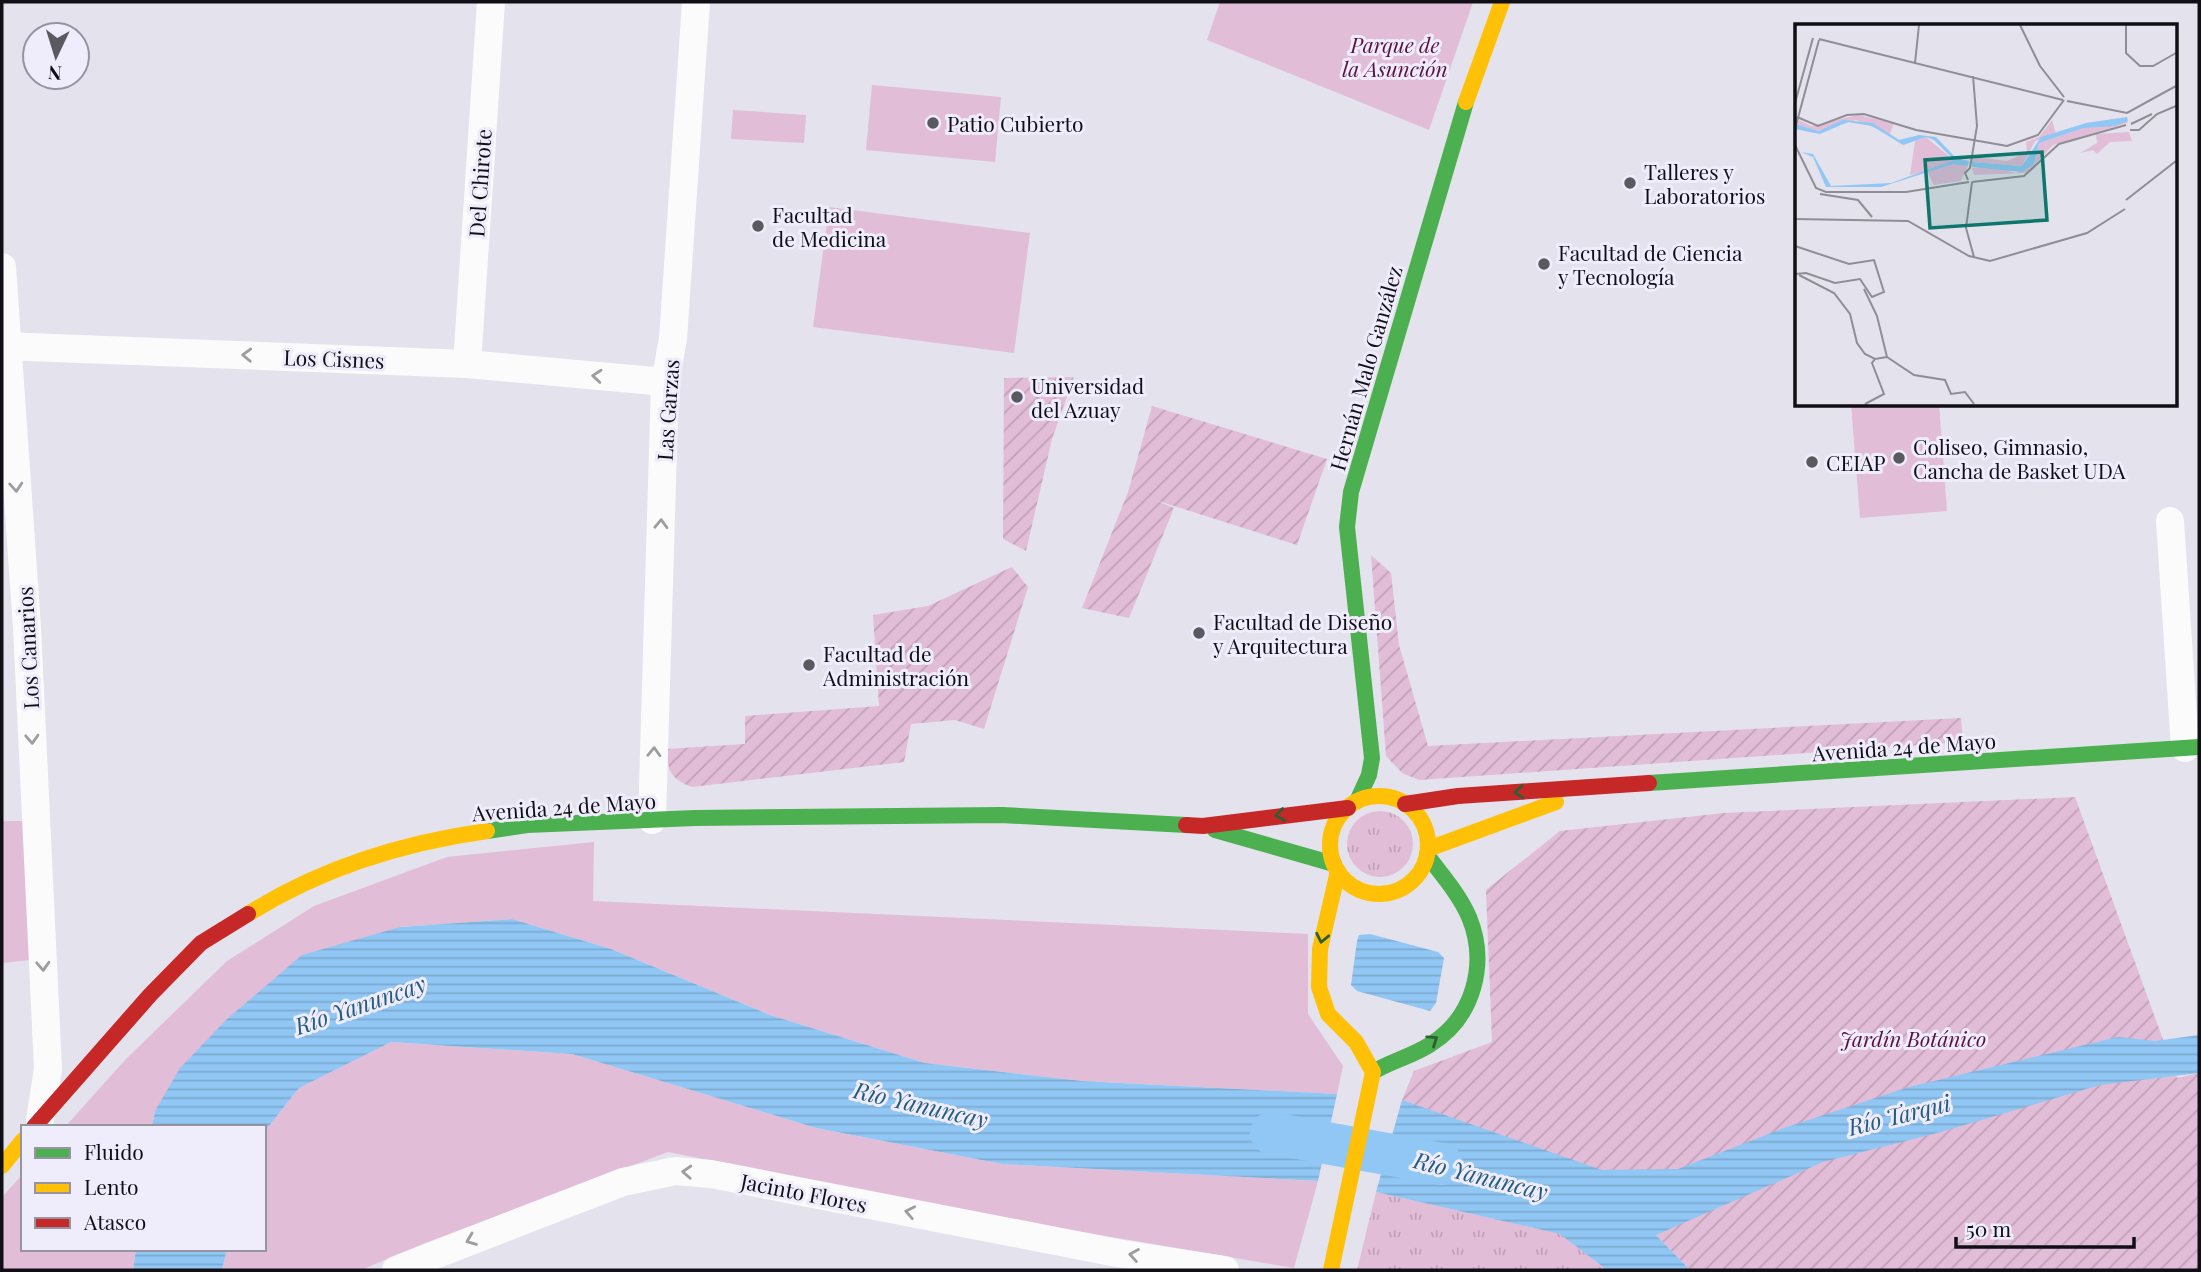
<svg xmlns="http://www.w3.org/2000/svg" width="2201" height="1272" font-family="'Playfair Display',serif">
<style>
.grass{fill:url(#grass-tufts)}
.park{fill:#e2bdd7}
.garden{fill:url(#garden-furrows)}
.water{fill:url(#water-rules)}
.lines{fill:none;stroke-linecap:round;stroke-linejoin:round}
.river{stroke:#91c7f4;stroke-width:42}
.street{stroke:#fbfbfc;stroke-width:28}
.fast{stroke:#4caf50;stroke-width:16}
.slow{stroke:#ffc107;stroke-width:16}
.jam{stroke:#c62828;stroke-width:16}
.oneway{stroke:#9d9da0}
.oneway2{stroke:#2e5f32}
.poi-dot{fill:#5a5960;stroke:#efecfc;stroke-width:2.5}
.labels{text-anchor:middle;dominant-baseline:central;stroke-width:6;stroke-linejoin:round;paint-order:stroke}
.park-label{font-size:21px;font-style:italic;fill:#591142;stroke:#efecfc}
.poi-label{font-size:21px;fill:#100f15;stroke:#efecfc;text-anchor:start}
.street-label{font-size:21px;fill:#100f15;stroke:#efecfc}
.water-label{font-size:23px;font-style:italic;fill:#225b83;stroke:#efecfc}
.inset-road{fill:none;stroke:#8f8e96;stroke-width:2}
.view{fill:#0f766e;fill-opacity:0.15;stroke:#0f766e;stroke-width:3.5}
.inset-edge{fill:none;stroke:#100f15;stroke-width:3.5}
</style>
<defs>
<pattern id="grass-tufts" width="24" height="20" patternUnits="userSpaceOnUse" patternTransform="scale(1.75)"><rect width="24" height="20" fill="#e2bdd7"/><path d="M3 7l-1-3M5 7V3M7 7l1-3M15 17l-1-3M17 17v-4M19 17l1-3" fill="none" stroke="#c1a1b8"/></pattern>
<pattern id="garden-furrows" width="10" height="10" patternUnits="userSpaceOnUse" patternTransform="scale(1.75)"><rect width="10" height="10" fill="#e2bdd7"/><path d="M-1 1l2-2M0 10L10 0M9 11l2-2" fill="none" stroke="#c1a1b8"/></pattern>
<pattern id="water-rules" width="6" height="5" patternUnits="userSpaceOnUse" patternTransform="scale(1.75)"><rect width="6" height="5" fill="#91c7f4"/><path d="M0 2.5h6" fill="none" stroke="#7caad0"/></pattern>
</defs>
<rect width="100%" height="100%" fill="#e4e2ec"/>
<g class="grass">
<circle cx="1380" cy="844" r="33"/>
<path d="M1376,1192L1561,1234L1607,1270H1357Z"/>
</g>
<g class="park">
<path d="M1220,2H1473L1429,130L1207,40Z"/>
<path d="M872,85L1001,97L995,162L866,150Z"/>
<path d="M733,110L806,115L804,143L731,139Z"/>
<path d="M829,207L1030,233L1014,353L813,327Z"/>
<path d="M1851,404H1939L1947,511L1860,518Z"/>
<path d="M2,821H25L30,960L2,963Z"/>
<path d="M594,842L593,901L1308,934V1014L1343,1066L1337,1094L1082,1081L925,1063L770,1015L611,949L512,919L400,927L155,1111L152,1127H65L125,1060L227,961L314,906L447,857Z"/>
<path d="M390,1042L572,1054L816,1128L1002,1164L1318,1181L1294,1268L1000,1218L668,1152L425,1243L361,1270H222L227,1249H264V1132L299,1088Z"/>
<path d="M23,1174V1249H136L133,1270H2V1197Z"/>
</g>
<g class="garden">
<path d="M1074,377L1052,439L1026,551L1003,539L1004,378Z"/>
<path d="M1152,406L1327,459L1297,545L1155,500L1174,508L1129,618L1082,608L1128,492Z"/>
<path d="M1371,555L1391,573L1399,645L1428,746L1961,718L1963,742L1419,780L1402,773L1386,756Z"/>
<path d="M1012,567L1028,587L984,729L955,720L911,724L904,762L692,787C671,779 668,772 666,749L745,744V716L879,706L873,615L928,606Z"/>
<path d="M2075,797L2177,1078L2199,1073V1270H1690L1656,1235L1402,1100L1414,1071L1492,1042L1486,890L1560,831L1724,813Z"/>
</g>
<g class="water">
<path d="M512,919L611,949L770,1015L925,1063L1082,1081L1337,1094L1318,1181L1002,1164L816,1128L572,1054L391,1042L299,1088L264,1132V1127H152L155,1111L180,1068L227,1019L302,955L400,927Z"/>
<path d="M1370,934L1438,952L1444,958L1436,1003L1430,1011L1357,991L1351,985L1357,941L1359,935Z"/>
<path d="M2199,1035V1073L2100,1085L1941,1132L1823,1162L1656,1235L1690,1270H1607L1560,1234L1376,1192L1402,1100L1602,1170L1678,1169L1784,1128L1909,1087L2118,1037L2155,1041Z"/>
<path d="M136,1249H227L222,1270H133Z"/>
</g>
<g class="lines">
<path class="river" d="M1271,1133L1442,1164"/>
<g class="street">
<path d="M2,267L27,628L48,1069L40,1120"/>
<path d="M2,346L467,364L665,382"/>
<path d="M467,364L491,2"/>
<path d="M2170,521L2185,748"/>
<path d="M652,820L665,382L673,339L696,2"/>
<path d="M396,1270L623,1182L675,1171L711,1174L1117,1253L1225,1270"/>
</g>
<g class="fast">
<path d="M1649,783L2199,747"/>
<path d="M1357,801L1369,775L1372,758L1347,527L1351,492L1466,102"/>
<path d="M1215,830L1334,864"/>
<path d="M487,831L527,825L695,818L1002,815L1186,825"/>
<path d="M1373,1072C1391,1061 1413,1056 1431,1044C1474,1017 1488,963 1469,917C1459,894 1442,875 1427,855"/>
</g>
<g class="slow">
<path d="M1466,102L1502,2"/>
<circle cx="1379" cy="845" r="49"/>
<path d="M1428,849L1556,802"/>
<path d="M248,914C321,868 401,843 487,831"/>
<path d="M2,1166L23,1140"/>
<path d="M1331,1270L1373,1072L1356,1042L1328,1014L1319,987L1320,949L1338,871"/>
</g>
<g class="jam">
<path d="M1405,804L1458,796L1649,783"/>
<path d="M1186,825L1203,826L1348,808"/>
<path d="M34,1127L150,995L201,943L248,914"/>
</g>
</g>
<defs><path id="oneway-chevron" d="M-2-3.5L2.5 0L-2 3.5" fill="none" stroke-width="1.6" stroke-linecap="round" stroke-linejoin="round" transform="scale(1.75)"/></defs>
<g class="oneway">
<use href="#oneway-chevron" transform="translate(247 355) rotate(-178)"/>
<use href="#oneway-chevron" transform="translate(597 376) rotate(-175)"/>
<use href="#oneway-chevron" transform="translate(16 487) rotate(86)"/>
<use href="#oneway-chevron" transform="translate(661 524) rotate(-88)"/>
<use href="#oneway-chevron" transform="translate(32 739) rotate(87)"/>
<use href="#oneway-chevron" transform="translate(654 752) rotate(-88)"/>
<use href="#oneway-chevron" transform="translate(43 966) rotate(87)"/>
<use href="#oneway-chevron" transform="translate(687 1172) rotate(-177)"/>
<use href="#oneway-chevron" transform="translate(910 1212) rotate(-169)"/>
<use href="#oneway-chevron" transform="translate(471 1240) rotate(159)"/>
<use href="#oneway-chevron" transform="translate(1134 1255) rotate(-171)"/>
</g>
<g class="oneway2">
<use href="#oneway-chevron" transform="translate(1519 792) rotate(176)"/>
<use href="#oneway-chevron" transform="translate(1280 815) rotate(172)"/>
<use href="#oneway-chevron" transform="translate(1322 938) rotate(102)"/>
<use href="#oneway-chevron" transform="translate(1433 1040) rotate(-34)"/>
</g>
<g class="poi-dot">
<circle cx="933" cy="123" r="7"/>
<circle cx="1630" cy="183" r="7"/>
<circle cx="758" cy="226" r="7"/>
<circle cx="1544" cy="264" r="7"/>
<circle cx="1017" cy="397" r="7"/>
<circle cx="1899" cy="458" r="7"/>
<circle cx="1812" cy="462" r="7"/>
<circle cx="1199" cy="633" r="7"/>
<circle cx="809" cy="665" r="7"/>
</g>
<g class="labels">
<g class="park-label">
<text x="1395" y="44">Parque de<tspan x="1395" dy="24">la Asunción</tspan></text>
<text x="1913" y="1038">Jardín Botánico</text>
</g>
<g class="poi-label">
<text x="947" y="123">Patio Cubierto</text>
<text x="1644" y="171">Talleres y<tspan x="1644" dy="24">Laboratorios</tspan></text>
<text x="772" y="214">Facultad<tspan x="772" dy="24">de Medicina</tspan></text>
<text x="1558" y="252">Facultad de Ciencia<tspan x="1558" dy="24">y Tecnología</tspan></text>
<text x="1031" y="385">Universidad<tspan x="1031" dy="24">del Azuay</tspan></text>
<text x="1913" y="446">Coliseo, Gimnasio,<tspan x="1913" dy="24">Cancha de Basket UDA</tspan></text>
<text x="1826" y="462">CEIAP</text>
<text x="1213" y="621">Facultad de Diseño<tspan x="1213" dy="24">y Arquitectura</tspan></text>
<text x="823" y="653">Facultad de<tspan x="823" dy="24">Administración</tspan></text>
</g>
<g class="street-label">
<text transform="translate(479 183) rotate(-86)">Del Chirote</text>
<text transform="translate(334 358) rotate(2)">Los Cisnes</text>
<text transform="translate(1365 368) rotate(-74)">Hernán Malo Ganzález</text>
<text transform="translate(667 410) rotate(-86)">Las Garzas</text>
<text transform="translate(27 648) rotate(-93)">Los Canarios</text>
<text transform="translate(1904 746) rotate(-4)">Avenida 24 de Mayo</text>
<text transform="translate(564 806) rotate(-4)">Avenida 24 de Mayo</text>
<text transform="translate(804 1192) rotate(11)">Jacinto Flores</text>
</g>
<g class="water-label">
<text transform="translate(360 1004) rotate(-19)">Río Yanuncay</text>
<text transform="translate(921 1104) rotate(13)">Río Yanuncay</text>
<text transform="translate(1899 1114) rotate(-14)">Río Tarqui</text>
<text transform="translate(1481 1175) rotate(14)">Río Yanuncay</text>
</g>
</g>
<g transform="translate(1795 24)">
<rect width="382" height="382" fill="#e4e2ec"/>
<path d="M63,91L99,99L95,110L61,96L24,107L2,101L4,96L16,102ZM257,96L261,110L240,117L227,142L177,138L178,133L212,137L232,128L231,118L244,113ZM333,97L332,99L258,121L232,149L179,151L177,144L199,143L221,149L239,140L244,119L289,104ZM334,108L337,117L315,118L302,130L298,126L285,129L302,119L301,110Z" fill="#e2bdd7"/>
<path d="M131,113L162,139L173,142L166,157L139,161L132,147L115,151L120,117Z" fill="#e2bdd7"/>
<path d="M332,93L333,97L319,102L289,104L244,119L239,140L227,148L177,143V138L227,142L246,113L291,99ZM48,96L78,99L104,116L124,111L141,113L161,134L174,137L173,142L158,140L86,163H31L18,133L6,128L18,130L36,162L96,159L159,136L139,116L131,113L108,121L77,102L53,98L25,110L0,105V100L24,107Z" fill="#91c7f4"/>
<path class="inset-road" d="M225,1L245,42L269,73M331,1V29L345,42H358L381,29M24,15L268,76M120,39L124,1M272,77L332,89L381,62M0,79L18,14M2,93L23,102L52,91L69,90L121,106L212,122L243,111L269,76M336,100L357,90M0,105L24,16M335,106H344L362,90L381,82M0,121L21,164L31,168H111L174,158M173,156L170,149L175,144L182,102L178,52M177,158L171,204L179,233M177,158L229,152L264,120L331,101M25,170L63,176L77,193M331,176L381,137M0,195L113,197L174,232L195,237L292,209L330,185M0,222L54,240L79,236L89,268L77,273L65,255L40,259L11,249L0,250M4,251L39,269L55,290L62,319L70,330L80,335L92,333M69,265L82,292L92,333M92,333L119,351L150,356L156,370L170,368L179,380M70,380L89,370L77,339L80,335"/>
<path class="view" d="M247,128L252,196L135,204L130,136Z"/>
<rect width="382" height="382" class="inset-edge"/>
</g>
<rect width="2201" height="1272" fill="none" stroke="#100f15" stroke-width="7"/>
<rect x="21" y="1125" width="245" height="126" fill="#efecfc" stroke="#9694a0" stroke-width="2"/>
<rect x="35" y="1148" width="35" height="10" fill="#4caf50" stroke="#9694a0" stroke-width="2"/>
<text x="84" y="1160" font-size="21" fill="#100f15">Fluido</text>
<rect x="35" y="1183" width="35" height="10" fill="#ffc107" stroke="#9694a0" stroke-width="2"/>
<text x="84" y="1195" font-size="21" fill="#100f15">Lento</text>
<rect x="35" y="1218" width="35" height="10" fill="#c62828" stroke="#9694a0" stroke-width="2"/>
<text x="84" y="1230" font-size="21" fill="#100f15">Atasco</text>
<g transform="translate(56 56) rotate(184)"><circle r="33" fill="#efecfc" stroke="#9694a0" stroke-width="2"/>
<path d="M0-5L12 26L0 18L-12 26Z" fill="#5a5960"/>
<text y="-10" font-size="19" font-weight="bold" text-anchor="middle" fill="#100f15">N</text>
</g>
<path d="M1956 1237v10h178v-10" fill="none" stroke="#100f15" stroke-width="3.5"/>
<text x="1966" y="1237" font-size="21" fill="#100f15" stroke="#efecfc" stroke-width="5" paint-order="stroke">50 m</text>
</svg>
